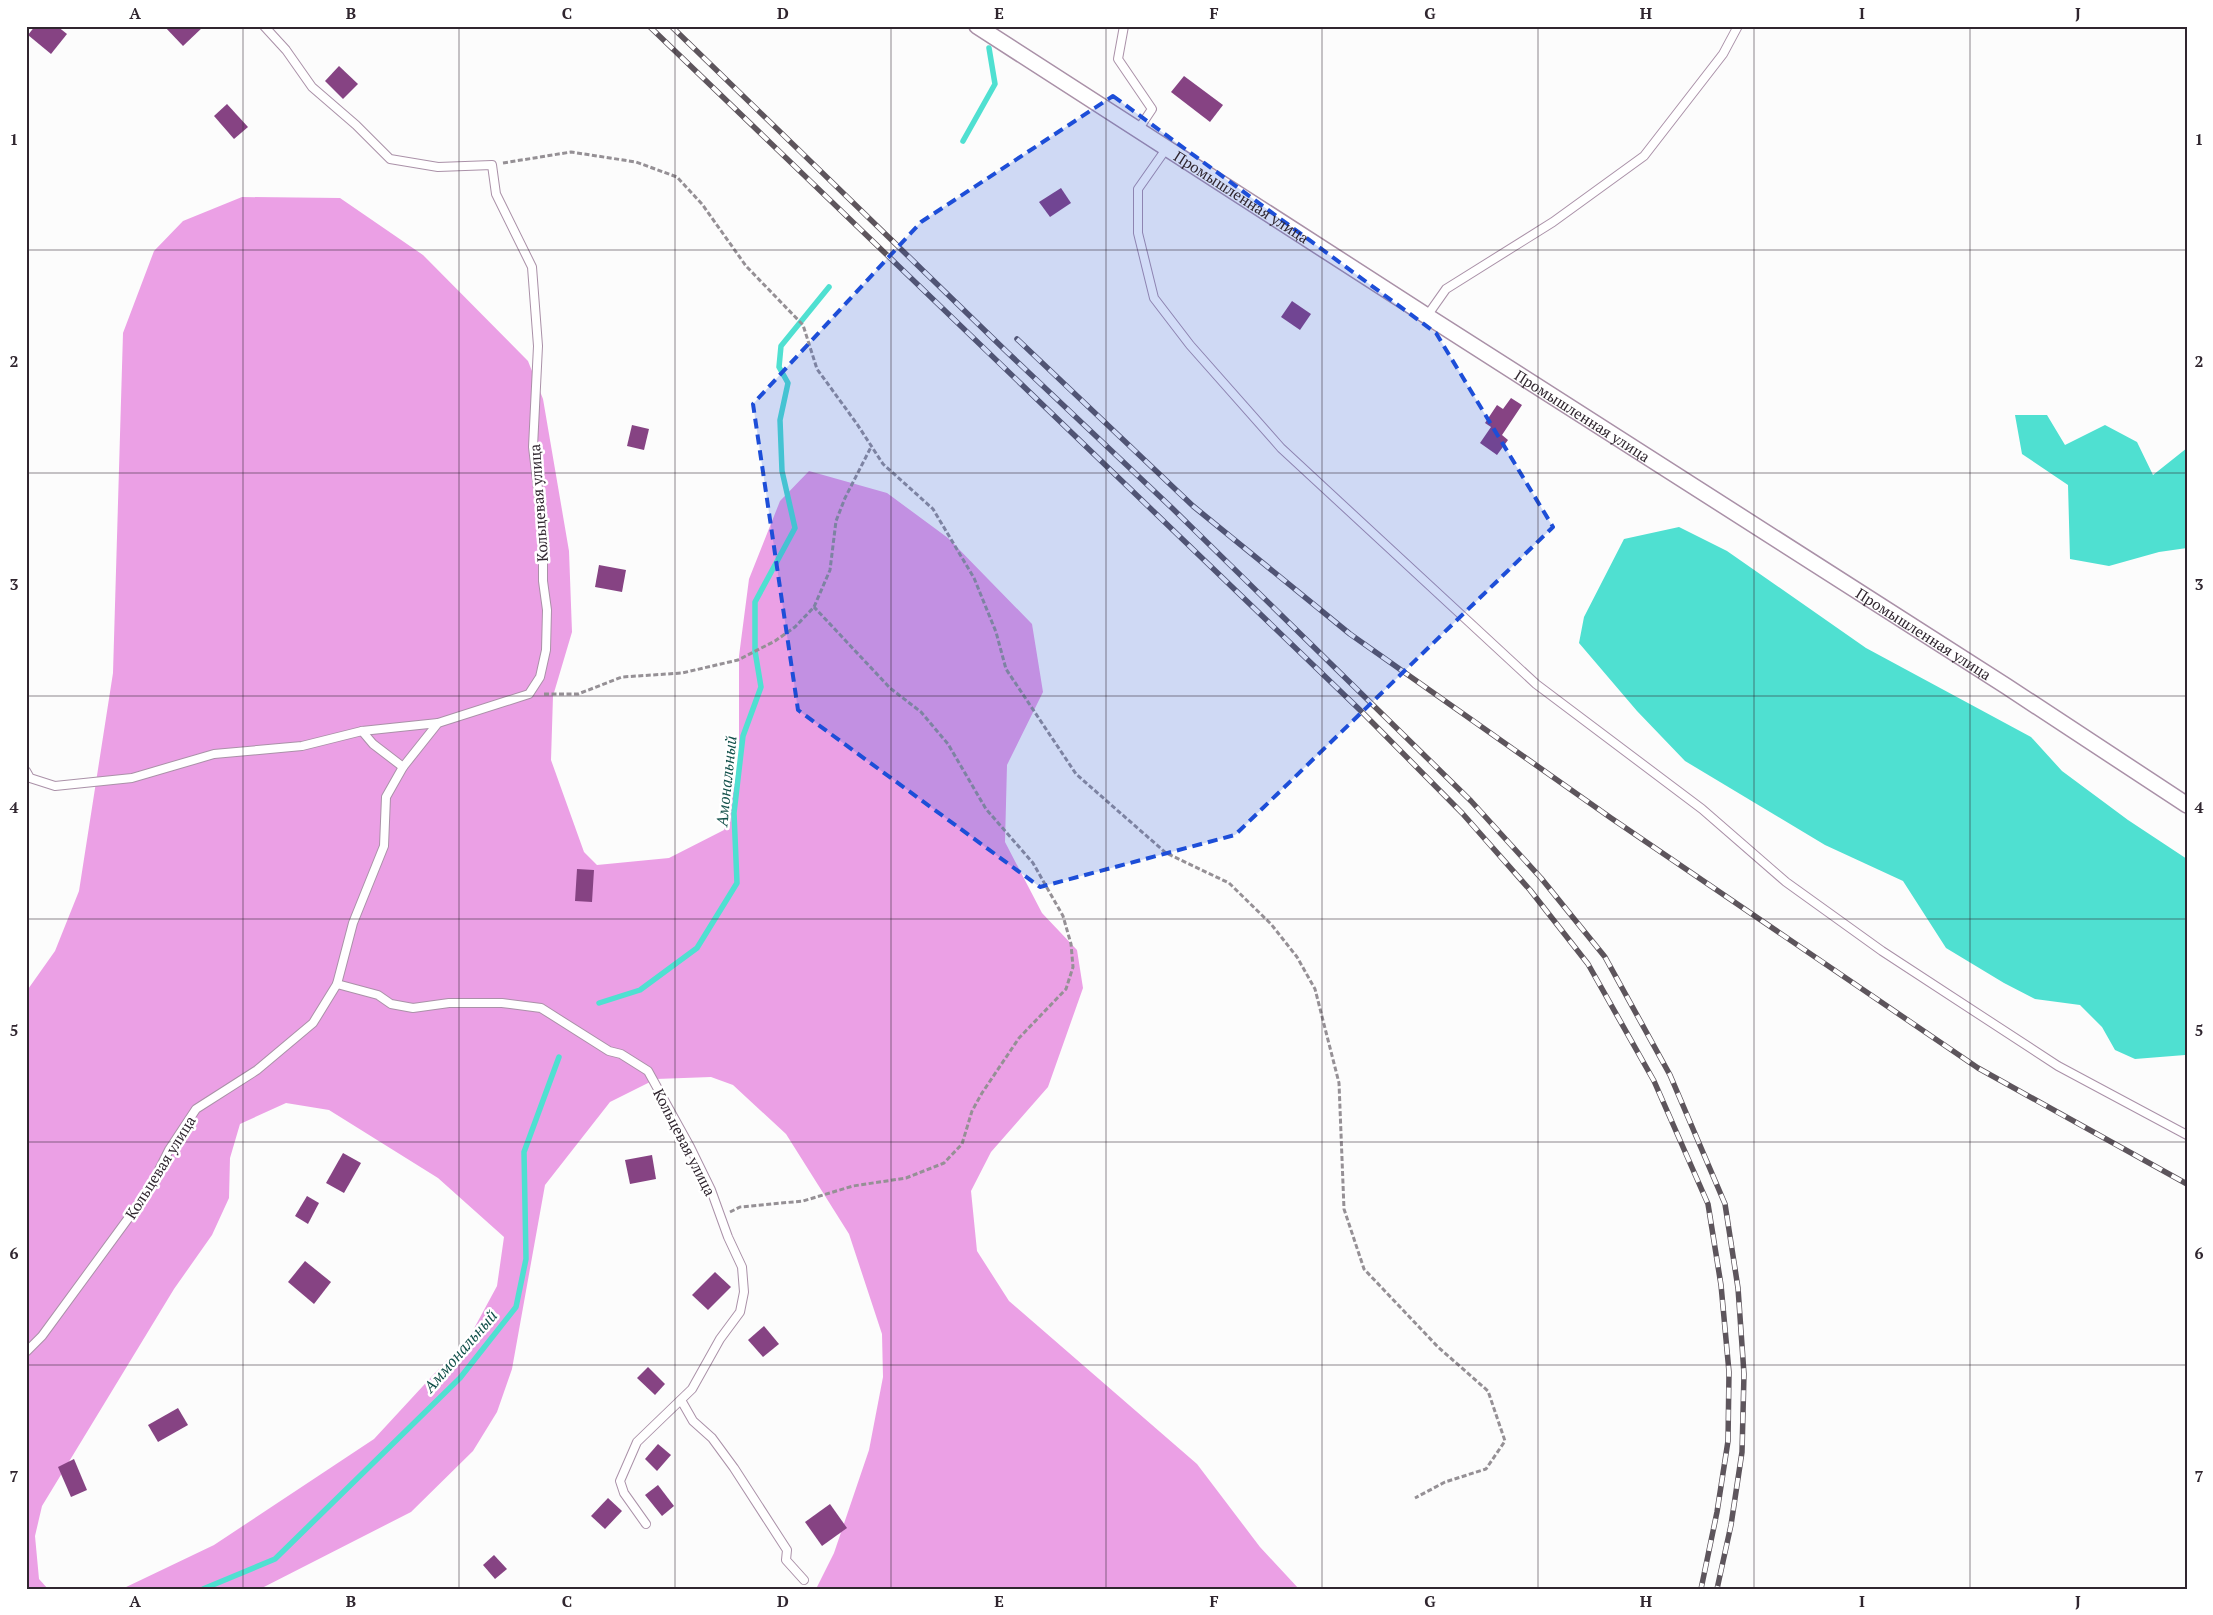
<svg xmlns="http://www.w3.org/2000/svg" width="2213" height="1615" font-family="'PT Serif',serif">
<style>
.forest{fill:#eba0e5}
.water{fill:#4fe0d1}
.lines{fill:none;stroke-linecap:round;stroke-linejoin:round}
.stream{stroke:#4fe0d1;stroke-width:5.5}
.building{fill:#864383}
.service-casing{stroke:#aa91a8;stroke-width:10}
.minor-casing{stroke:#aa91a8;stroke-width:18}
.path{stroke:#959095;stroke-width:3;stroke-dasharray:5 2.5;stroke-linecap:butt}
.service{stroke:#fff;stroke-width:8}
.minor{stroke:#fff;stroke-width:15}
.rail-casing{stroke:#5d555c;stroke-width:5.5}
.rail{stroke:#fff;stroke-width:4;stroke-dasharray:11;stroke-linecap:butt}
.marked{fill:#1d4ed8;fill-opacity:0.2;stroke:#1d4ed8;stroke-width:4;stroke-dasharray:10 6;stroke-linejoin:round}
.grid{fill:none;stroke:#30262f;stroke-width:1;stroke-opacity:0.55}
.labels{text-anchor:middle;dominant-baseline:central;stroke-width:5;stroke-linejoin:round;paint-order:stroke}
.street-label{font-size:15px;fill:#30262f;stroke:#fff}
.water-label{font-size:16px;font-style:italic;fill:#12504a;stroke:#fff}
.neatline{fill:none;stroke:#30262f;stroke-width:2}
.grid-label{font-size:16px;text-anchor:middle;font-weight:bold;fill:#30262f}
</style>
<rect width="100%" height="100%" fill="#fcfcfc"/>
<path class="forest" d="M242,197L340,198L423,255L528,361L543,399L569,551L572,632L553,696L551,760L584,852L597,865L669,858L724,830L739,766V656L749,579L780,501L809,471L887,493L948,538L1032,624L1043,692L1007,765L1005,842L1042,913L1077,950L1083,988L1048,1087L991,1152L971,1191L977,1251L1009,1301L1197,1464L1260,1547L1299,1589H816L834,1553L869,1450L883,1377L882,1334L849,1234L786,1134L733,1085L711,1077L656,1079L610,1102L545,1185L512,1369L497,1412L473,1451L411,1512L260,1589H122L214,1545L374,1439L471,1334L497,1286L504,1237L438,1178L329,1110L286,1103L240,1124L230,1158L229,1198L212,1235L174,1289L42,1506L35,1536L39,1579L48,1589H26V992L55,951L79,891L113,673L123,333L154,251L183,221Z"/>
<g class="water">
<path d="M2015,415H2047L2065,445L2105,425L2137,442L2153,475L2187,448V548L2159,552L2109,566L2070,559L2068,485L2022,454Z"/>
<path d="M1679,527L1727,551L1866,648L2031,737L2062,771L2128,820L2187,859V1053L2185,1055L2135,1059L2115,1050L2102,1027L2080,1005L2035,999L2004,983L1946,948L1903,881L1825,845L1685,761L1637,711L1579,643L1584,617L1624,539Z"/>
</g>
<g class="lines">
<g class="stream">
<path d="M963,141L995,84L989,48"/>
<path d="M599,1003L640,990L697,948L737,883L734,813L743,736L761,687L755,651V602L795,528L782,471L780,420L788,383L779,367L781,346L829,287"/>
<path d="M203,1589L275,1559L460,1378L516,1307L526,1259L524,1152L559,1057"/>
</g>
</g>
<g class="building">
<path d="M35,26H57L67,34L51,54L28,35Z"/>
<path d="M164,26H204L183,46Z"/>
<path d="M339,66L358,84L343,99L325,81Z"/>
<path d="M1184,76L1223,105L1210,122L1171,92Z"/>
<path d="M227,104L248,127L234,139L214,116Z"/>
<path d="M1061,188L1071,203L1050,217L1039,202Z"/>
<path d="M1292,301L1311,314L1300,330L1281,317Z"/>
<path d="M1511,398L1522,405L1502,435L1508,440L1497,455L1480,443L1491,427L1485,423L1497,405L1503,409Z"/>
<path d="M632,425L649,429L644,450L627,446Z"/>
<path d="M599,565L626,570L622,592L595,587Z"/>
<path d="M577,869L594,870L592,902L575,901Z"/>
<path d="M343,1153L361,1163L344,1193L326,1183Z"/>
<path d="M652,1155L656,1179L630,1184L625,1160Z"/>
<path d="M307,1196L319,1203L308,1224L295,1216Z"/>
<path d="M305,1261L331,1282L314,1304L288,1282Z"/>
<path d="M715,1272L731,1287L708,1310L692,1295Z"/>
<path d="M764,1326L779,1344L763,1357L748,1340Z"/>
<path d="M648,1367L665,1384L655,1395L637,1378Z"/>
<path d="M178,1408L188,1425L158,1442L148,1425Z"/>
<path d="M658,1444L671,1455L657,1471L645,1459Z"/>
<path d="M74,1459L87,1490L71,1497L58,1467Z"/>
<path d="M658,1485L674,1506L662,1516L645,1495Z"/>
<path d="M608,1498L622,1511L605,1529L591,1516Z"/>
<path d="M830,1504L847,1528L822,1546L805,1522Z"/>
<path d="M494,1555L507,1569L495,1579L483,1565Z"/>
</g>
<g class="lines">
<defs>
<g id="service">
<path d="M1124,26L1118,59L1152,109L1138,130"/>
<path d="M1166,149L1138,189V233L1154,298L1190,345L1281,448L1536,684L1702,809L1786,882L1882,951L2058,1066L2187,1135"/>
<path d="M1427,316L1446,289L1553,222L1644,156L1723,54L1738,26"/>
<path d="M362,731L373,744L403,767"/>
<path d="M26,771L30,778L55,786L132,778L214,754L302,746L362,731L438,723"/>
<path d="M337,984L378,995L391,1004L413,1008L449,1003H502L541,1008L609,1051L621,1054L648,1071L690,1147L711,1190L728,1237L742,1267L744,1292L740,1312L720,1339L692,1389L637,1442L620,1481L624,1493L646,1524"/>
<path d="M26,1352L42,1336L149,1190L169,1150L196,1109L257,1070L313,1023L337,984L353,923L384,846L386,797L403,767L438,723L529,694L540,677L546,650L547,610L543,581V530L533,447L538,346L532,267L496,194L492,165L438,167L390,159L356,125L312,87L286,50L264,26"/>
<path d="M681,1400L693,1421L712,1438L734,1468L787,1550L786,1560L804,1580"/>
</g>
<g id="minor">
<path id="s1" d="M977,26L1427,316L2006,686L2187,805"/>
</g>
</defs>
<use href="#service" class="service-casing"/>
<use href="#minor" class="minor-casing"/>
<g class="path">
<path d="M503,163L571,152L636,162L677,177L702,204L746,266L803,325L817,369L857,424L883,464L933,509L974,578L996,632L1006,669L1076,774L1166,853L1229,883L1271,924L1297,957L1315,989L1339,1083L1344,1209L1364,1269L1438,1347L1488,1391L1505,1441L1486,1469L1445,1482L1415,1498"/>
<path d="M544,694H578L622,677L682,673L738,660L775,641L795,627L814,607L830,570L836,521L845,498L871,447"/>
<path d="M730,1212L740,1207L803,1201L853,1186L906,1178L944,1163L962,1144L972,1111L982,1093L1019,1038L1066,989L1073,967L1071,944L1063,916L1033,863L986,809L948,744L921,712L890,688L814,607"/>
</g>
<use href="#service" class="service"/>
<use href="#minor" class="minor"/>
<defs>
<g id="rail">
<path d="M649,26L1361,711L1462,813L1530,890L1588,964L1654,1081L1708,1204L1721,1285L1729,1372L1728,1441L1717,1512L1701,1589"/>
<path d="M671,26L1007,352L1172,508L1471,801L1541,878L1605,957L1670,1075L1725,1204L1738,1288L1744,1374L1742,1452L1731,1525L1717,1589"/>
<path d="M1017,339L1193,506L1350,634L1611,818L1978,1068L2187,1184"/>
</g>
</defs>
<use href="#rail" class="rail-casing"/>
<use href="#rail" class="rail"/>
</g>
<path class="marked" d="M1113,96L1436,333L1553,527L1235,835L1040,887L798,710L753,404L921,222Z"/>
<path class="grid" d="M243,26V1589M459,26V1589M675,26V1589M891,26V1589M1106,26V1589M1322,26V1589M1538,26V1589M1754,26V1589M1970,26V1589M26,250H2187M26,473H2187M26,696H2187M26,919H2187M26,1142H2187M26,1365H2187"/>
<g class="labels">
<g class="street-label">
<text stroke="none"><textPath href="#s1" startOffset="315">Промышленная улица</textPath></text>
<text stroke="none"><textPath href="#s1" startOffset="720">Промышленная улица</textPath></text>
<text transform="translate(538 503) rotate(-94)">Кольцевая улица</text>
<text stroke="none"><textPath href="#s1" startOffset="1125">Промышленная улица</textPath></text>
<text transform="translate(685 1142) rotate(63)">Кольцевая улица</text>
<text transform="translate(160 1167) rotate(-58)">Кольцевая улица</text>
</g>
<g class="water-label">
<text transform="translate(726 781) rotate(-84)">Амональный</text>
<text transform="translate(460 1351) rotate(-49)">Аммональный</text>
</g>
</g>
<rect width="2213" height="1615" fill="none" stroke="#ffffff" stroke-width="55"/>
<rect x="28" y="28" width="2158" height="1560" class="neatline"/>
<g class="grid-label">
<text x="135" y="19">A</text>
<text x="351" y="19">B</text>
<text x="567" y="19">C</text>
<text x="783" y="19">D</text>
<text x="999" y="19">E</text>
<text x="1214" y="19">F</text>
<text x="1430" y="19">G</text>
<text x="1646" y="19">H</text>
<text x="1862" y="19">I</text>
<text x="2078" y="19">J</text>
<text x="14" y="145">1</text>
<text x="2199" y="145">1</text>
<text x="14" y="367">2</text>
<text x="2199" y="367">2</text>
<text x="14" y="590">3</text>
<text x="2199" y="590">3</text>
<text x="14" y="813">4</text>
<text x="2199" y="813">4</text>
<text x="14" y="1036">5</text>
<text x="2199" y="1036">5</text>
<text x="14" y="1259">6</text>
<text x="2199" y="1259">6</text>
<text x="14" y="1482">7</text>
<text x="2199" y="1482">7</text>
<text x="135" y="1607">A</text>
<text x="351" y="1607">B</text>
<text x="567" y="1607">C</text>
<text x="783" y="1607">D</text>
<text x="999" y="1607">E</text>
<text x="1214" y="1607">F</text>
<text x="1430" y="1607">G</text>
<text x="1646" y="1607">H</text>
<text x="1862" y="1607">I</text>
<text x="2078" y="1607">J</text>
</g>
</svg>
